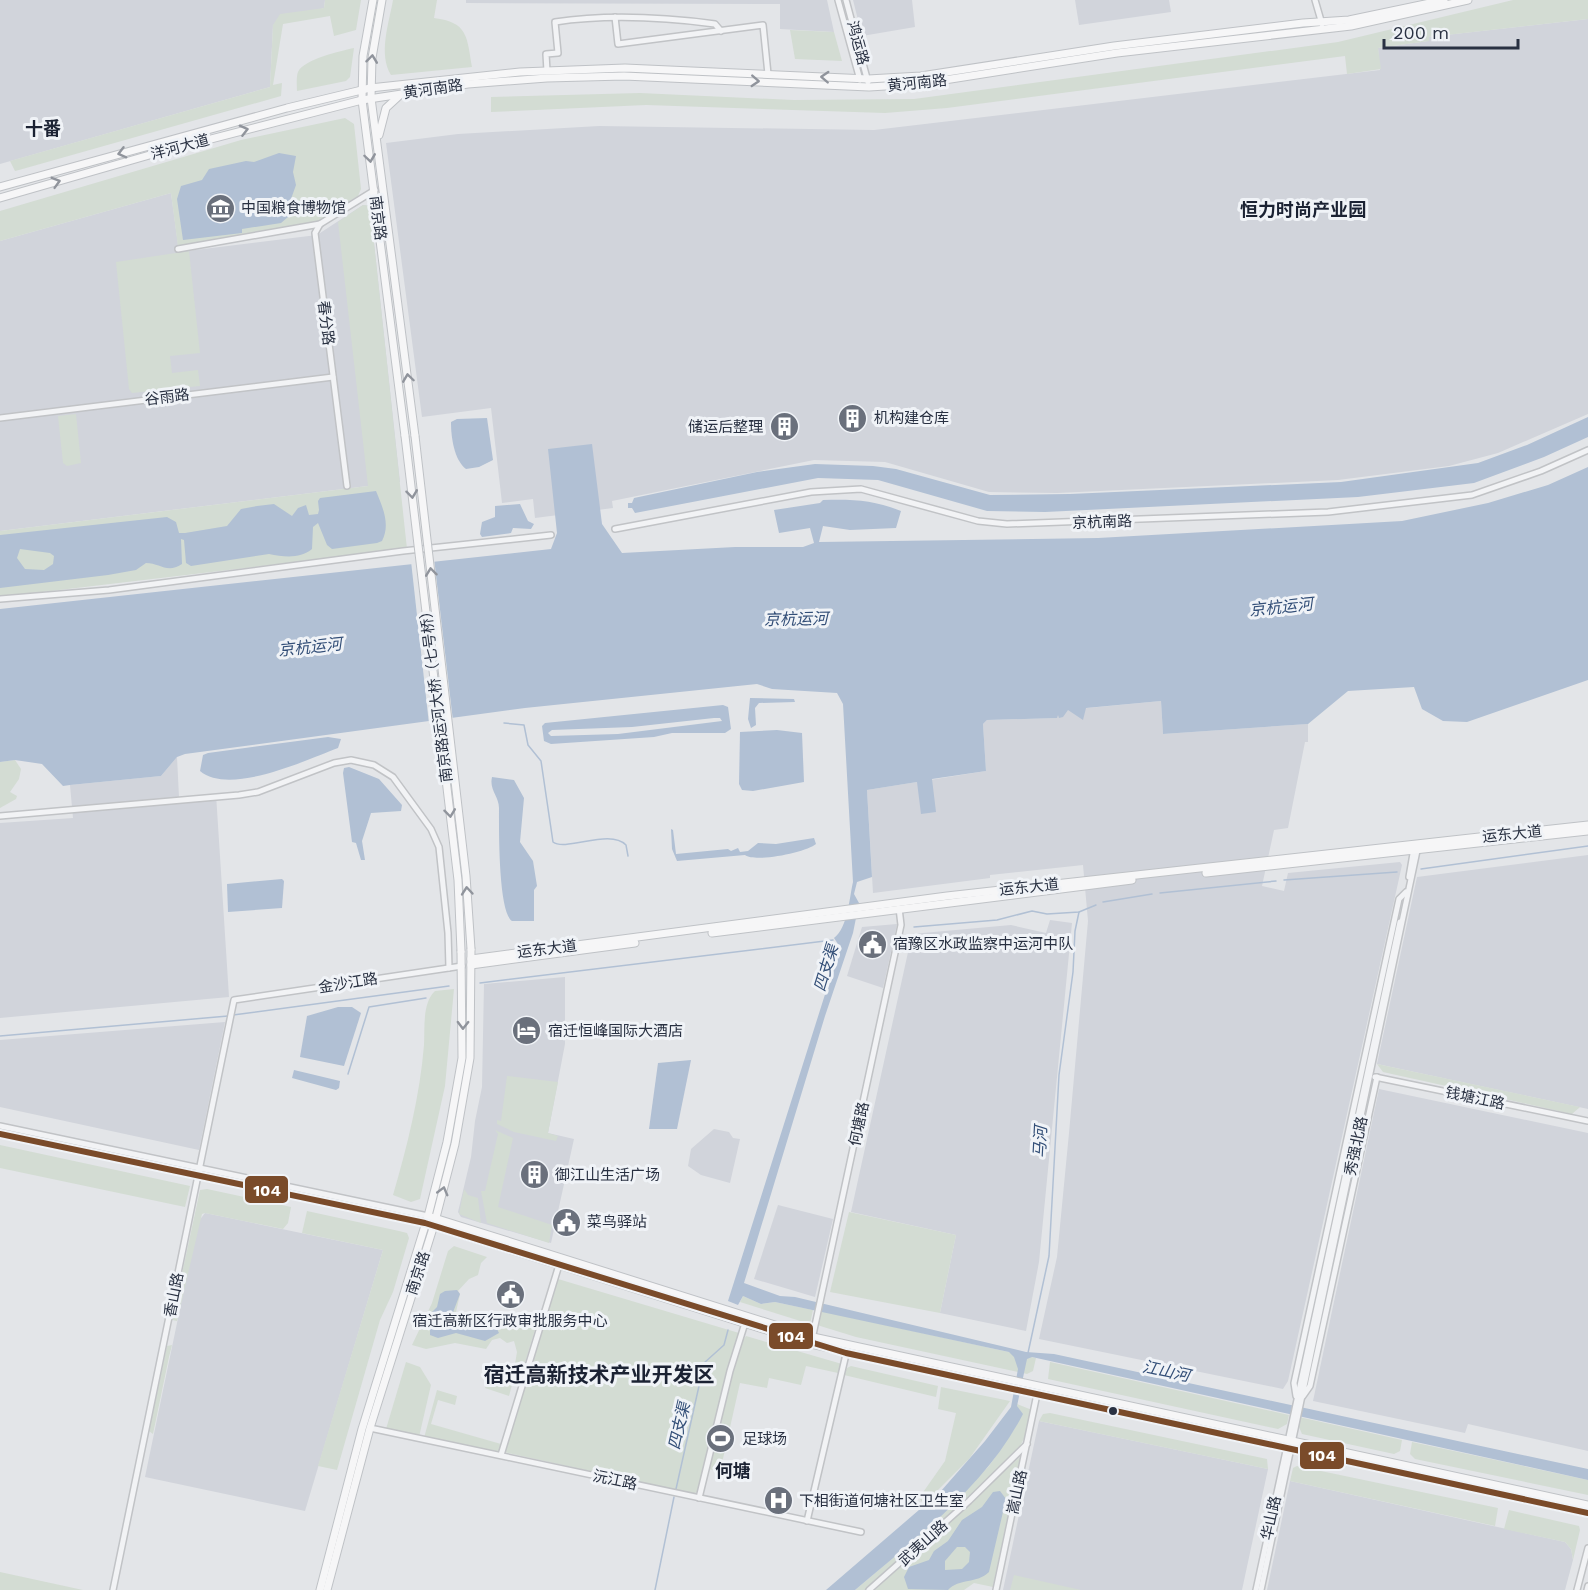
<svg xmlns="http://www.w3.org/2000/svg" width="1588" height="1590" font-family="'Work Sans','Noto Sans SC',sans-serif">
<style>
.built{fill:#d1d4db}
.green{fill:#d3dcd3}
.water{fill:#b1c0d4;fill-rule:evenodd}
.pier{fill:#e3e5e8}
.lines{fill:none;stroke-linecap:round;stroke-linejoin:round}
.stream{stroke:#b1c0d4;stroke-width:1.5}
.minor-casing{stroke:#c1c3c6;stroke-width:8}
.major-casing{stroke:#bfc2c6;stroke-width:9}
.minor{stroke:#f2f3f5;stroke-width:5}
.major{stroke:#f6f6f7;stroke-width:7}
.major-bridge-casing{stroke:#bfc2c6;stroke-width:9;stroke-linecap:butt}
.major-bridge{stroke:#f6f6f7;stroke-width:7}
.bus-1-casing{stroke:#f0f3f7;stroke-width:10}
.bus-1{stroke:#7a4b2a;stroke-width:6}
.oneway{stroke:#90949c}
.bus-dot{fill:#293142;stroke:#f0f3f7;stroke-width:2}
.labels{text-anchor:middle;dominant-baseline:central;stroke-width:6;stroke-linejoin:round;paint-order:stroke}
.street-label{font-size:15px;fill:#293142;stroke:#f0f3f7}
.poi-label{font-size:15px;fill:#293142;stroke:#f0f3f7;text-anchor:start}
.water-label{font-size:16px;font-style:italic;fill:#324e77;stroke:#f0f3f7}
.quarter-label{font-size:18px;font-weight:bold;fill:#1b2233;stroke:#f0f3f7}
.district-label{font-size:21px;font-weight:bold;fill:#1b2233;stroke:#f0f3f7}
.line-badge{stroke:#f0f3f7;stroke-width:2}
.badge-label{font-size:16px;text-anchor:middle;font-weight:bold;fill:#fff}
</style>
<rect width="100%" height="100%" fill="#e3e5e8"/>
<g class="built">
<path d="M0,0H325L324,8L273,25L270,87L0,164Z"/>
<path d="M466,0H827L834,32L780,29V4L466,3Z"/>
<path d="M853,0H912L915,27L862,36Z"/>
<path d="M1075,0H1169L1171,12L1079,25Z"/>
<path d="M1588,19V414L1498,453L1449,466L1338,480L1057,493L989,492L885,462L814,460L612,501L613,508L535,518L533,499L502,503L491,408L422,417L386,143L458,134L599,126L874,130L1380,70L1378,48L1428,41V37Z"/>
<path d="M171,193L179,252L317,235L363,205L370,206L400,482L0,531V241Z"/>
<path d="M1161,701L1163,734L1308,724V742H1305L1288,828L1274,830L1262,886L1284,891L1288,873L1400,862L1402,865L1288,1381L1283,1389L1039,1339L1057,1257L1069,1133L1088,921L1083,865L990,875V878L873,893L867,790L986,771L983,724L987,720L1057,718V715L1067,710Z"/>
<path d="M177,757L179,797L216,794L229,997L0,1018V823L73,818L70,785L161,776Z"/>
<path d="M1588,855V1109L1377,1064L1417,877Z"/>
<path d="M1050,920L1072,923L1039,1262L1026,1331L940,1313L956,1235L851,1212L912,934L1011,925L1046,933Z"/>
<path d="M897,924L883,988L847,976L862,927Z"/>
<path d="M565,977V1044L548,1133L574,1139L551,1243L461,1217L458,1212L471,1157L475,1121L482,1087L484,984Z"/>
<path d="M225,1022L199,1150L0,1107V1040Z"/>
<path d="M1379,1089L1588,1133V1451L1468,1424L1465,1433L1313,1401Z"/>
<path d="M714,1129L729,1132L733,1138L740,1139L730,1183L701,1175L688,1166L691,1149Z"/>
<path d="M778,1205L833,1219L815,1297L754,1279Z"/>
<path d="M205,1213L383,1250L305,1511L145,1477L198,1222Z"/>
<path d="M1039,1421L1268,1469L1242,1590H1003Z"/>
<path d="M1290,1481L1565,1542L1571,1549L1573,1560L1565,1590H1267Z"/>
</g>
<g class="green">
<path d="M325,0H361L356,30L334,36L330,16L283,24L273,85L282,83L281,96L19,170L15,171L10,161L270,87L273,25L280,14L324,8Z"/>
<path d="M393,0H437L434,18C468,22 467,37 472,67L391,75C378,54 389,23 393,0Z"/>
<path d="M1513,0H1588V19L1429,37V41L1378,48L1381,69L1347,74L1345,56L947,108L885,113L646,105L491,112V97L640,93L794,100L914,99L1338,42Z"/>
<path d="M790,30L834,32L842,61L795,59Z"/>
<path d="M354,48L350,77L346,81L297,91C297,86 296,77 298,72C304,59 341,51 354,48Z"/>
<path d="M345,118L354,124L361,189L358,196L316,222L178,247L171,193L0,241V211L241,140Z"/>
<path d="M363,205L370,206L407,549L0,597V531L368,486L338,222Z"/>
<path d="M189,251L200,353L170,356L172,373L198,370L200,386L132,393L129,389L116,262Z"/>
<path d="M76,414L81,463L67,466L63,463L58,416Z"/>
<path d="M15,760L21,769L19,779L10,792L17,796L16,799L0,808V762Z"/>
<path d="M454,989L445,1086L420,1199L411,1202L393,1195C407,1147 420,1095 424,1045C425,1028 422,1003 435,991Z"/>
<path d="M1377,1064L1580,1107L1572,1114L1383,1072Z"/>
<path d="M507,1076L558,1082L548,1133L558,1136L556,1141L514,1132L497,1124V1120L501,1121Z"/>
<path d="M495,1130L513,1138L498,1207L552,1225L549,1243L487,1223L481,1191H485L498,1134Z"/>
<path d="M0,1145L190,1186L185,1207L0,1168Z"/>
<path d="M207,1189L291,1207L288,1223L283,1229L205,1213L202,1214L177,1321L172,1320L200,1190Z"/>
<path d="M464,1189L468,1195L478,1198L481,1223L459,1214Z"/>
<path d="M307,1211L399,1231L407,1233L409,1238L393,1292L380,1320L337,1470L318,1466L383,1250L302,1233Z"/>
<path d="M849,1212L956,1235L940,1313L830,1292Z"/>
<path d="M454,1246L487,1257L481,1263L478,1275L469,1279L458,1291L460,1294L456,1312L474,1313L479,1317L488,1316L490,1312L499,1314L500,1312L537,1323L524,1366L515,1364L517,1352L514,1341L507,1343L500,1338L492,1340L486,1349L455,1343L426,1349L412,1345L432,1303L448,1251Z"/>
<path d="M558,1279L739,1333L698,1491L694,1494L504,1452Z"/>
<path d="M743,1296L761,1304L775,1302L813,1310L810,1324L740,1302Z"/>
<path d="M821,1311L1036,1358L1033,1371L1027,1374L856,1337L817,1325Z"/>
<path d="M746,1336L842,1364L838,1373L806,1366L801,1385L769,1378L767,1388L740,1383L720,1472L708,1469L740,1345Z"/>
<path d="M172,1345L169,1357L153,1434L149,1431L167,1346Z"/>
<path d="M406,1362L420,1367L431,1385L419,1437L386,1429Z"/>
<path d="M1050,1362L1289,1415L1287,1424L1278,1429L1048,1379Z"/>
<path d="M492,1363L516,1370L509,1396L485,1388Z"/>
<path d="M851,1366L938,1386L936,1397L844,1375L847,1368Z"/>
<path d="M941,1387L1010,1401L969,1459L924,1504L919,1498L945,1461L956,1413L938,1409Z"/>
<path d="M437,1390L457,1396L455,1405L438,1400L431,1424L501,1444L498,1454L424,1438Z"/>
<path d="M1017,1404L1032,1410L1026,1435L1020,1446C971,1496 920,1544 866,1590H855L913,1541L989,1466L1015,1428Z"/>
<path d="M1050,1413L1267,1459L1268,1469L1039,1421L1043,1414Z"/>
<path d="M1299,1417L1402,1440L1400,1451L1394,1454L1302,1434L1299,1427Z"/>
<path d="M1412,1442L1588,1480V1495L1415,1459L1410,1454Z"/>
<path d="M1020,1457L993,1587L974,1583L964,1590H875Z"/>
<path d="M1297,1466L1498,1508L1495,1526L1290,1481L1293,1468Z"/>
<path d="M1509,1510L1579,1526L1580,1530L1573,1560L1571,1549L1565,1542L1504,1529Z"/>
<path d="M0,1572L83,1590H0Z"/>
<path d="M1014,1575L1081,1590H1010Z"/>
</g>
<g class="water">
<path d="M279,153L296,156L293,172L296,185L291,199L295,211L281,223L242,229V233L183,240L177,199L181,186L202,180L209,169L246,161L254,162Z"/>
<path d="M1588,417V437L1544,457L1474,483L1358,497L1045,512L987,511L878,480L818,478L635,513L632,508H628V503H632L634,498L757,472L815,464L873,466L896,469L990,495L1070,494L1341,482L1478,463L1527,445Z"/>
<path d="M487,418L493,460L479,467L466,469C454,460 451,437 451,422L457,419Z"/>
<path d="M592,444L602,524L622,553L735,547H803L814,543L810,528L779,533L774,510L820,503L823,500C852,499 874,500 901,511L896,528L850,530L823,526L819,542L1098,538L1402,521L1488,503L1548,485L1588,467V680L1467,722L1443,721L1422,709L1414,687L1348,691L1308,724L1163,734L1161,701L1086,708L1083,720L1068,710L1063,717L1059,718L1058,715L1057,718L987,720L983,724L986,771L932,779L936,812L921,814L917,782L867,790L872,877L857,882L854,894L859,903L853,933L825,1016L744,1283L780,1296L795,1297L1026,1352L1054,1354L1588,1469V1480L1032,1357L1027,1359L1017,1406L1023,1414C986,1486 915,1539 855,1590H826L941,1491L985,1441L1011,1407L1018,1369L1014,1357L1009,1352L775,1302L761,1304L743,1296L738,1305L728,1301L840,947L834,938C848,927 849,899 853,882L843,704L837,693L772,689L757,684L525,708L185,754L177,757L161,776L70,785L63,786L42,764L15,760L0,762V609L551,549L557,533L548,449Z"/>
<path d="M376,491C382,506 391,524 382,541L377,543L332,549L327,545L318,523L313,527L312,549C300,559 284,557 269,554L191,566L186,563L184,540L181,539L182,564C167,574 160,563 146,563L136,570L108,575L0,588V535L167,517L176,522L179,533H185L227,526L241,509L257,506L274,504L292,516L298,508L306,505L309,515L318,514L319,510L318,501L320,498ZM20,549L50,553L54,556L53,564L44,570L25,569L17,558Z"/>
<path d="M520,504L528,521L534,524L531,529L513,528L511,533L482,537L480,534L482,522L495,517V506Z"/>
<path d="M750,698L794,699L795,702L759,703L755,708L756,725L751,728L748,719Z"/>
<path d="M723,705L728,707L731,729L725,733H672L654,737L551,744L544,741L542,726L545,723ZM714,718H720L722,721L618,734L551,736L548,733L552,730L632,727Z"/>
<path d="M777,730L802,733L804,782L753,791L742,790L739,784L740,732Z"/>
<path d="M328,737L341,739L338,748C306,760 230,796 200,771L203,755L208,753Z"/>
<path d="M349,767L379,779L402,805L401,811L371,813L362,841L365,860H361L356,843L352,842L343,773L344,768Z"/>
<path d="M492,777L514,780L524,798L520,842L533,861L537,886L534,890V921H512C498,912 499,827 499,808C499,796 489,790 492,777Z"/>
<path d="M671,829L673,830L676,854L728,849L731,851L738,848L740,852L748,851L758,843L776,844L814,838L816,844C807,852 756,863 745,855L677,861L672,849Z"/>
<path d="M282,879L284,881L282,908L228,912L227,884Z"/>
<path d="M338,1007H352L361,1013L344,1066L300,1057L307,1016Z"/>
<path d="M691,1060L677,1129H649L658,1063Z"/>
<path d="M294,1070L340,1081L339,1088L336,1090L292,1078Z"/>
<path d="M457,1290L460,1294L452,1315L455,1323L462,1325L493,1321L499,1333L485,1341L456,1333L438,1338L430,1335V1314L437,1307L440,1294L445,1291Z"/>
<path d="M1000,1491L1006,1499L989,1572C977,1584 959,1578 948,1590L908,1589L904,1577L909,1567L929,1560L934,1551L948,1541L962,1520L982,1507L993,1492ZM957,1547H965L970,1552L969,1562L962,1569L945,1570V1561Z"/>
</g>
<path class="pier" d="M434,558L453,721L429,724L411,561Z"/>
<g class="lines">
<g class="stream">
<path d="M504,723L524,725L528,745L541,761L553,842C566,852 610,828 626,845L628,856"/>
<path d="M1421,869L1588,846"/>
<path d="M1284,880L1397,872"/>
<path d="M1160,893L1276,881"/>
<path d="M1103,902L1152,894"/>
<path d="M914,927L997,920L1032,911L1047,914L1079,912L1096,905"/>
<path d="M480,983L833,940"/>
<path d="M233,1015L449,986"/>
<path d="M0,1036L228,1016"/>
<path d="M348,1074L369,1007L426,998"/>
<path d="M1028,1353L1049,1256L1059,1075L1073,972L1075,931L1079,912"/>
<path d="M704,1363L724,1345L728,1330"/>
<path d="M676,1489L703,1368"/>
<path d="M655,1590L674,1497"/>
</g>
<defs>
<g id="minor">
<path d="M838,0L860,80"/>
<path d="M846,0L868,82"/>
<path d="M1315,0L1322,24"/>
<path d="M615,17L618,44L763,25L768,74"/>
<path d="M547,71L546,54L558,53L555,22C608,14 662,17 715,24L721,31"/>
<path d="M178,249L320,224"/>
<path d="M0,418L333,377"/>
<path d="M347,486L315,233L320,224L375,190"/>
<path d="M615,529L811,492L861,489L978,521L1007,524L1328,512L1472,495L1541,471L1588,450"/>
<path d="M0,599L109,590L403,551L551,535"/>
<path d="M0,816L239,795L258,792L334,763L351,760L374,765L393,777L431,829L439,847L448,933L449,968"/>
<path d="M1409,877L1414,848"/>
<path d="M1375,1077L1588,1121"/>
<path d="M0,1126L428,1216"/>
<path d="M0,1134L425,1223"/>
<path d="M811,1344L901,925L899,908"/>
<path d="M1296,1396L1294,1383L1399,899L1406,892"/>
<path d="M1303,1396L1310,1386L1377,1077"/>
<path d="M370,1428L861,1532"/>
<path d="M501,1455L559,1265"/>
<path d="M699,1498L730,1371L745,1323"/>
<path d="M807,1521L847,1350"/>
<path d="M113,1590L234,1000L462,966"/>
<path d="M869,1590L969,1501L1027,1444"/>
<path d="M996,1590L1037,1394"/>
<path d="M1256,1590L1400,922"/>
<path d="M1261,1590L1418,846"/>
<path d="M1577,1590L1588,1548"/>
<path d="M1587,1590L1588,1586"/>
</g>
<g id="major">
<path d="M373,0L363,56L362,100L405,436"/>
<path d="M382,0L372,58L371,98L415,436"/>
<path d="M379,135L386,108L399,96"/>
<path d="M0,187L287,108L370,88L520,72L625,68L868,79L921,76L1114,46L1303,23L1349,20L1444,0"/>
<path d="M0,198L153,154L362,100L468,84L547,78L624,76L869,87L919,84L1117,53L1351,26L1468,0"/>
<path d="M1206,873L1588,831"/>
<path d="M712,933L1132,880"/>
<path d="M471,959L947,896L1588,825"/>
<path d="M471,965L635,943"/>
<path d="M428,1216L813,1337L1588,1505"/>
<path d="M425,1223L811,1344L1588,1513"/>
<path d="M320,1590L362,1429L428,1216L447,1142L462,1058L461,951"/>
<path d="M327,1590L370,1428L434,1225L455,1144L470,1058L471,949"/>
</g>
</defs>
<use href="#minor" class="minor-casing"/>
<use href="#major" class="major-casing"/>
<use href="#minor" class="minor"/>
<use href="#major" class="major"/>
<defs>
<g id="major-bridge">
<path d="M405,436L458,880L461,951"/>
<path d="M415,436L466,876L471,949"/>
</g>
</defs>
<use href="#major-bridge" class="major-bridge-casing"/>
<use href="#major-bridge" class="major-bridge"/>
<defs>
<path id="bus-1" d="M0,1134L425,1223L846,1353L1588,1513"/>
</defs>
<use href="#bus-1" class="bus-1-casing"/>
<use href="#bus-1" class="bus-1"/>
</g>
<defs><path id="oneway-chevron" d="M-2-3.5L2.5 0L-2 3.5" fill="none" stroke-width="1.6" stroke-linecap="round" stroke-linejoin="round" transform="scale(1.5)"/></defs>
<g class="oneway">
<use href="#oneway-chevron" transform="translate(372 59) rotate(-83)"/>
<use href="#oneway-chevron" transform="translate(825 77) rotate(-177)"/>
<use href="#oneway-chevron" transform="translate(755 81) rotate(3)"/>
<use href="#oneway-chevron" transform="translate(244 130) rotate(-14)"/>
<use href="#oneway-chevron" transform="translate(122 153) rotate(165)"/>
<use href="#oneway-chevron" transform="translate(370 158) rotate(82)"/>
<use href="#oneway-chevron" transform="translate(56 182) rotate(-16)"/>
<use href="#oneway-chevron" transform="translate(408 378) rotate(-98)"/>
<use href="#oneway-chevron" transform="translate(412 494) rotate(83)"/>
<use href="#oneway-chevron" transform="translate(431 572) rotate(-97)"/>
<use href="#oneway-chevron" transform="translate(450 813) rotate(83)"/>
<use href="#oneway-chevron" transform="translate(467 891) rotate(-95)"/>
<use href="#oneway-chevron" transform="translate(463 1025) rotate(91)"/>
<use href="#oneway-chevron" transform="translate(443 1191) rotate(-75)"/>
</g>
<defs>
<symbol id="museum-disc" viewBox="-11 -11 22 22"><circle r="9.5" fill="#6a707c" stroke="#f0f3f7"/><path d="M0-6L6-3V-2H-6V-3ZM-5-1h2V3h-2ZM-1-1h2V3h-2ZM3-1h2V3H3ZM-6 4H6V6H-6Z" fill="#fff"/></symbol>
<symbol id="building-disc" viewBox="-11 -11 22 22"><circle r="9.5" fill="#6a707c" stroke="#f0f3f7"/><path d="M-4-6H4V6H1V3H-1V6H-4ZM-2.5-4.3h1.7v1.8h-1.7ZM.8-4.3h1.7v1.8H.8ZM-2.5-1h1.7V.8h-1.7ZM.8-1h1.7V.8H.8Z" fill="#fff"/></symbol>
<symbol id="civic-disc" viewBox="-11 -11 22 22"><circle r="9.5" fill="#6a707c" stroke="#f0f3f7"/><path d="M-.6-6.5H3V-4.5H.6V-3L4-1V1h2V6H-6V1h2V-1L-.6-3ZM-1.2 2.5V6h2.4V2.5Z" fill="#fff"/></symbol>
<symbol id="hotel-disc" viewBox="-11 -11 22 22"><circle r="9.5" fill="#6a707c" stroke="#f0f3f7"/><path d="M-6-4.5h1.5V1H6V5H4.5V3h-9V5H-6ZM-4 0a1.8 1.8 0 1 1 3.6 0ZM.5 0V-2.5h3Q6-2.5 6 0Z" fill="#fff"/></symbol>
<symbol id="stadium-disc" viewBox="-11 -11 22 22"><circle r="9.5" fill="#6a707c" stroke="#f0f3f7"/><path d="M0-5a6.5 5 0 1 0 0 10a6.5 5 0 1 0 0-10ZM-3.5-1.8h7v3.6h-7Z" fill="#fff"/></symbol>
<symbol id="hospital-disc" viewBox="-11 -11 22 22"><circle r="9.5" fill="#6a707c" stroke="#f0f3f7"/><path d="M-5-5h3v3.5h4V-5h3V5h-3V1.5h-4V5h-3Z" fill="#fff"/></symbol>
</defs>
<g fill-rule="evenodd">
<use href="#museum-disc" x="204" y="192" width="33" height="33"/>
<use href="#building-disc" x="836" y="402" width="33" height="33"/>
<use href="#building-disc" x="768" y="410" width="33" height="33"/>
<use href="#civic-disc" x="856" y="928" width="33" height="33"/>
<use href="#hotel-disc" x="510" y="1014" width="33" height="33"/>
<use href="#building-disc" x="518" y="1158" width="33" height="33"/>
<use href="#civic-disc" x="550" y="1206" width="33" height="33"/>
<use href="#civic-disc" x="494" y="1278" width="33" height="33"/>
<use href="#stadium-disc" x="704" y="1422" width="33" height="33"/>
<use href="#hospital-disc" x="762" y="1484" width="33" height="33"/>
</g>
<circle class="bus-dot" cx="1113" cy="1411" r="5"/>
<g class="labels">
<g class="street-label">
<text transform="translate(858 43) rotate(75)">鸿运路</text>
<text transform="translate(917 83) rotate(-6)">黄河南路</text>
<text transform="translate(433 89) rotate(-8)">黄河南路</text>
<text transform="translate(180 147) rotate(-15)">洋河大道</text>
<text transform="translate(378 218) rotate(83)">南京路</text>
<text transform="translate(326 323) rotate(83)">春分路</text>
<text transform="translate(167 397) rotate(-7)">谷雨路</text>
<text transform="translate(1102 522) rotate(-2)">京杭南路</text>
<text transform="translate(436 693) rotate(-97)">南京路运河大桥（七号桥）</text>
<text transform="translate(1512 834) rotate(-6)">运东大道</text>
<text transform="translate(1029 887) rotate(-6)">运东大道</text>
<text transform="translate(547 949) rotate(-7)">运东大道</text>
<text transform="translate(348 983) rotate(-9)">金沙江路</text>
<text transform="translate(1475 1098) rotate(12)">钱塘江路</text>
<text transform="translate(859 1124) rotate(-78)">何塘路</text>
<text transform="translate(1356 1146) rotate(-78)">秀强北路</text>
<text transform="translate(418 1273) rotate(-72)">南京路</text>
<text transform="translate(174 1295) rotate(-79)">香山路</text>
<text transform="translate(615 1480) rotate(12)">沅江路</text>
<text transform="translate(1017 1492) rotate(-78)">嵩山路</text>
<text transform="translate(1271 1518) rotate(-78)">华山路</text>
<text transform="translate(923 1543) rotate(-42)">武夷山路</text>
</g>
<g class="poi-label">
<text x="241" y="208">中国粮食博物馆</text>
<text x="874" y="418">机构建仓库</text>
<text x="763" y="427" text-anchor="end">储运后整理</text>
<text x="893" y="944">宿豫区水政监察中运河中队</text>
<text x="548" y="1031">宿迁恒峰国际大酒店</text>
<text x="555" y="1175">御江山生活广场</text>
<text x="587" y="1222">菜鸟驿站</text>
<text x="510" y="1321" text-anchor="middle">宿迁高新区行政审批服务中心</text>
<text x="742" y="1439">足球场</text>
<text x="799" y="1501">下相街道何塘社区卫生室</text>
</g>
<g class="water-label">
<text transform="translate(1281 607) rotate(-6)">京杭运河</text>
<text transform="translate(796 619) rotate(-1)">京杭运河</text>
<text transform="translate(310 647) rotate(-6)">京杭运河</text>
<text transform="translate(826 968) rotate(-73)">四支渠</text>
<text transform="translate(1040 1142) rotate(-87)">马河</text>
<text transform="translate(1166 1371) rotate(12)">江山河</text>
<text transform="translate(679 1426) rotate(-77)">四支渠</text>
</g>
<g class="quarter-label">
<text x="43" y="128">十番</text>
<text x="1303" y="209">恒力时尚产业园</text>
<text x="733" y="1470">何塘</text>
</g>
<g class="district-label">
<text x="599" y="1374">宿迁高新技术产业开发区</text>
</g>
</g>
<g class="line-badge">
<rect x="244" y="1175" width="45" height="29" rx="6" fill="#7a4b2a"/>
<rect x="768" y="1322" width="46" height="28" rx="6" fill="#7a4b2a"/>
<rect x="1299" y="1441" width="46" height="29" rx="6" fill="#7a4b2a"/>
</g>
<g class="badge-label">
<text x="267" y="1196">104</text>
<text x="791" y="1342">104</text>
<text x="1322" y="1461">104</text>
</g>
<path d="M1384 39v9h134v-9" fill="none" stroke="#293142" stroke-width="3"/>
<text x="1393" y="39" font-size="18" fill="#293142" stroke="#f0f3f7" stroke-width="4.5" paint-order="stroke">200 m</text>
</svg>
